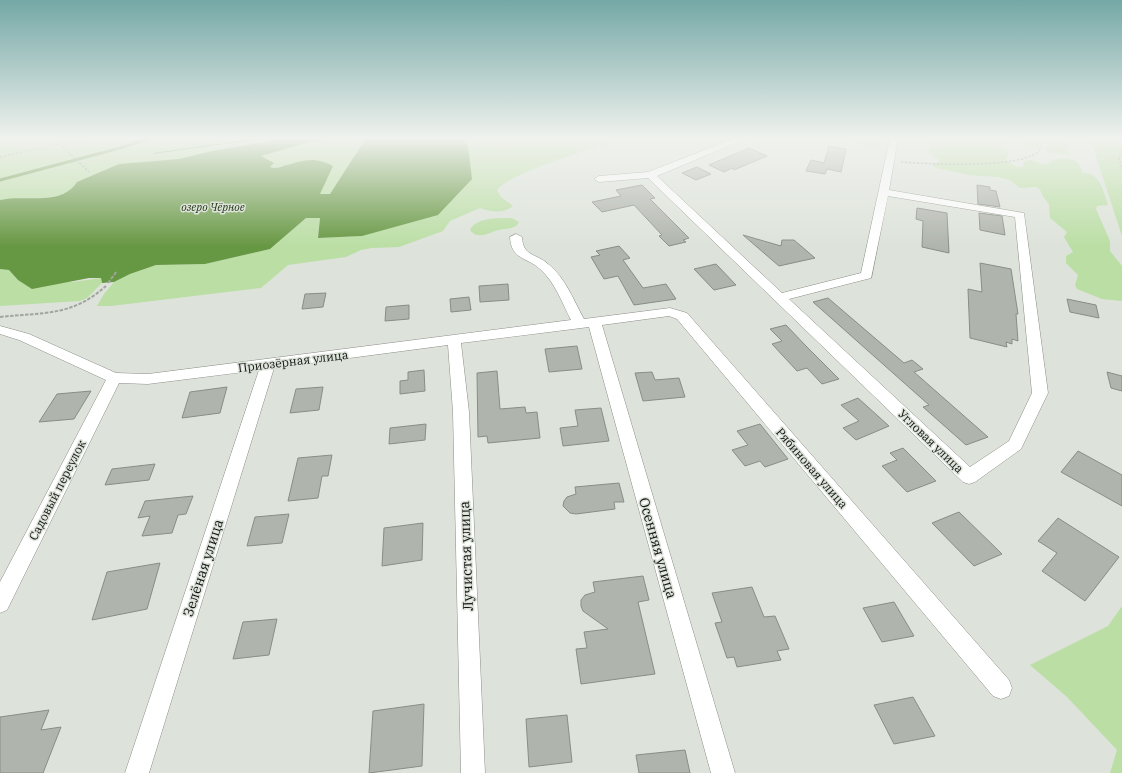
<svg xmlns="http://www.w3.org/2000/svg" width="1122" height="773" font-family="'IBM Plex Serif',serif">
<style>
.green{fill:#badea4}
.water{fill:#669742}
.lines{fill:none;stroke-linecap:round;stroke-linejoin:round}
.stream{stroke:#669742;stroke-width:3}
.building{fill:#afb4ac;stroke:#898d86}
.minor-casing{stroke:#8a8e87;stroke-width:1}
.path-far1{stroke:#a0a59e;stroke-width:1.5;stroke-dasharray:2.5 1.5;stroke-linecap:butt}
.path{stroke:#a0a59e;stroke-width:2;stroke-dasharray:3.5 1.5;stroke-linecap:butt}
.minor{fill:#fff;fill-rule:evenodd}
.labels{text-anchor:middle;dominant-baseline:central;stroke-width:3;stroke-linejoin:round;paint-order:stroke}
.far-water-label{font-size:11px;font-style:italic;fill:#1d310d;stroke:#dde3da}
.street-label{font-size:12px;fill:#121411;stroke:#dde3da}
.near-street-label{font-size:14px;fill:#121411;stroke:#dde3da}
</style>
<rect width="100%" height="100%" fill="#dde3da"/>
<g class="green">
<path d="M0,138H259L153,154L275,139L77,182C62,206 24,195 0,200Z"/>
<path d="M333,138H366L330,194H319L332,166L290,164L276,169L269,167L274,163L260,156L303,144Z"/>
<path d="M461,138H623C596,148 512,171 497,190L501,197L513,206C502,214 492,212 480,208L450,221L443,231L399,247L372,248L361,250L346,257L288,265L261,288L111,306H97L104,294L114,282L130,274L156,265L205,264L270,249L306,218L320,217L318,238L362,236L468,146Z"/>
<path d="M831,138H881L876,146Z"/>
<path d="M928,138H1013L1010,143L1000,145L1007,150L1009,154L1005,160L1017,167H1023V163C1032,155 1037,166 1046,164C1050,164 1049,163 1051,161C1059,157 1073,157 1079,164C1081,167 1081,170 1083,173C1101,173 1103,191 1108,205L1097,206L1096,209L1110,241V251L1122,266V301L1102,299L1077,289L1075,285L1078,275L1066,263V256L1073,252L1064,237L1067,232L1050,218L1049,204L1044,198L1040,190L1036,187L1020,188L1010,180L998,177L969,175L936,168L932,165L939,162V160L928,153L932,143Z"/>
<path d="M1018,138H1039V147C1032,151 1021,145 1018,138Z"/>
<path d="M1044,138H1078V139L1065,142L1070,149L1068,151L1070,155L1047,152L1046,148L1048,144Z"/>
<path d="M1090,138H1122V236Z"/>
<path d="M512,218L519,222C515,230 506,228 499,230C489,232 478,241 470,230C476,217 499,218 512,218Z"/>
<path d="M0,269L9,270L18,280L73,282L101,278L102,283L87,298L80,301L0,306Z"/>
<path d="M1122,606V773H1110L1117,750L1067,697L1030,665L1108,626Z"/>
</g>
<g class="water">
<path d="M259,138H270L153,154V153Z"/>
<path d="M275,138H333L303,144L261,156L274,163L270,167C278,170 283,165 291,164C308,159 317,158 333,166L320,194H330L366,138H461L468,146L472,179L438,215L362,236L318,238L320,218H306L270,249L205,264L156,265L130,274L114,282L102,283L101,278H89L32,289L18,280L9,270L0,269V200C24,194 61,207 77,182L119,164L179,159L212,151L265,142Z"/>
</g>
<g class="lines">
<path class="stream" d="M0,180L120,148L150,138"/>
</g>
<g class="building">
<path d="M829,146L846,149L841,172L827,169L825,174L806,171L811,160L824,163Z"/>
<path d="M749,148L767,156L734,170L732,168L724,172L709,165Z"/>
<path d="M697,167L711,174L696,180L682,173Z"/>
<path d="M642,185L655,198L650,199L689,238L683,240L686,242L669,246L659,236L662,235L634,205L602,212L592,202L621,196L616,190Z"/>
<path d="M977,185L990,187V190L996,191L1000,207L978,204Z"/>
<path d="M917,208L947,213L949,253L922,247L923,221L916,219Z"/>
<path d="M979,213L1002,216L1005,235L980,230Z"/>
<path d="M743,235L781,246L782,240H794L815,258L779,266Z"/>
<path d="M619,246L630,258L623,260L643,288L666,284L676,299L634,305L618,276L604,279L591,257L600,255L596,251Z"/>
<path d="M980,263L1011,269L1018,314H1016L1018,341L1012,339V344L1006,342L1007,347L970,338L968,289L982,292Z"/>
<path d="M716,264L736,285L714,290L694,269Z"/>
<path d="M508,284L509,300L480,302L479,286Z"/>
<path d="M326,293L323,307L302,309L305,294Z"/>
<path d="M469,297L471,310L451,312L450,299Z"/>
<path d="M828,298L904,363L912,360L923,369L914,372L988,437L966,445L923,407L929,405L813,302Z"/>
<path d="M1067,299L1096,305L1099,318L1070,312Z"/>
<path d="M409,305V319L385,321L386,307Z"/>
<path d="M786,325L806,346L839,379L822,384L807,368L797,371L772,344L782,341L770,329Z"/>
<path d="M577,346L582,369L549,372L545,349Z"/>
<path d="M424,370L425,391L400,394V381L408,380V372Z"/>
<path d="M497,371L500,409L525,407L526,413L537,412L540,438L488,443L487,436L478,437L477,373Z"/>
<path d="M652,372L655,380L679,378L685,397L643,401L635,373Z"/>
<path d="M1107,372L1122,376V391L1111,388Z"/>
<path d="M227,387L220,413L182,418L190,392Z"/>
<path d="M323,387L319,410L290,413L296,389Z"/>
<path d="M91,391L74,419L39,422L57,394Z"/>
<path d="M858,398L889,426L856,440L843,428L859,421L841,405Z"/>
<path d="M601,408L609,441L563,446L560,428L578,426L575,410Z"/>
<path d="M426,424L425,440L389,444L390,428Z"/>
<path d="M760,424L788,459L765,467L760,461L745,466L732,450L748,445L737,431Z"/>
<path d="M903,448L936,481L907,492L882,466L897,460L890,453Z"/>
<path d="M1078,451L1122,475V506L1061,472Z"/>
<path d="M332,455L328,476H322L318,498L288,501L298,458Z"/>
<path d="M155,464L149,480L105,485L112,469Z"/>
<path d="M619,483L624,502H614L615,509L576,514L570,513L563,506L564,501L567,497L576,494L575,487Z"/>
<path d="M193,496L186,514L178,515L172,533L142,536L150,516L138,518L145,501Z"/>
<path d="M959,512L1002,554L974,566L932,523Z"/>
<path d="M289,514L282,543L247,546L255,517Z"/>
<path d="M1058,518L1119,557L1085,601L1042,571L1057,553L1038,541Z"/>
<path d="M423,523L422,560L382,566L384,528Z"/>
<path d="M160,563L147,609L92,620L107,572Z"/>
<path d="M643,576L649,600L638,602L655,674L581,684L576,649L587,648L584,632L608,629L583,611L581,606V600L585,595L595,592L593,582Z"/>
<path d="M752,587L764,617L775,616L789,649L777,651L781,660L737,667L734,657L727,658L715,623L722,622L712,593Z"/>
<path d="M894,602L914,636L882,642L863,608Z"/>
<path d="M277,619L269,655L233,659L243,622Z"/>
<path d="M913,697L935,736L894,744L874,705Z"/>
<path d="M424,704L422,766L369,773L373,711Z"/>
<path d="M49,710L41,730L61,727L43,773H0V717Z"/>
<path d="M567,715L572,762L529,767L526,719Z"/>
<path d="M685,750L690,773H639L636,755Z"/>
</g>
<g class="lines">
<defs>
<g id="minor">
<path d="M735,138H748L657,176L782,293L861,273L890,138H898L889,190L1024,213L1048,393L1021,449L975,482L969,484L963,482L648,178L599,182L594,179L599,176L648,172ZM888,196L1015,217L1032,393L1009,441L970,467L789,299L871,278Z"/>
<path d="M516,234L522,237C523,257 536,253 548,264C565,277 574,301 584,319L670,308L687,313L1009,680L1012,688L1009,696L1001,699L993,696L677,319L669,316L602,325L735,773H711L589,327L461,343L469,412L485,773H461L453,412L448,345L274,368L149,773H125L259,370L148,384L119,383L7,610L0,613V582L106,380L19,340L0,334V326L29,334L116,373L148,374L571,320C562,303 555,282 540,269C527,257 511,260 510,237Z"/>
</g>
</defs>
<use href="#minor" class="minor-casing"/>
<g class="path-far1">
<path d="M62,146L89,172"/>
<path d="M1122,150L1119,159L1122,168"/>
<path d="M0,157L87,138"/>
<path d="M901,162C928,164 1018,169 1038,152C1042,148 1042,143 1042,138"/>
</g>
<g class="path">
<path d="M108,283L117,271"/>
<path d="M0,317C44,312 71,317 106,286"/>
</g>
<use href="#minor" class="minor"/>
</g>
<linearGradient id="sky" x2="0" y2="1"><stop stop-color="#74a8a6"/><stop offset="0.56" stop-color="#f0f2ee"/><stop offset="1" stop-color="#f0f2ee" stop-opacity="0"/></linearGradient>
<rect width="1122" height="247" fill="url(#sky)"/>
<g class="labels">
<g class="far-water-label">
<text x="213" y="207">озеро Чёрное</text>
</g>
<g class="street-label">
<text transform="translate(293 361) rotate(-7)">Приозёрная улица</text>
<text transform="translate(931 441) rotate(44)">Угловая улица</text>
<text transform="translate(812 468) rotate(49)">Рябиновая улица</text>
<text transform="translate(57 490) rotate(-63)">Садовый переулок</text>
</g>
<g class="near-street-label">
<text transform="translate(658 548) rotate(74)">Осенняя улица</text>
<text transform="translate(466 556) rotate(-92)">Лучистая улица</text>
<text transform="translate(203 568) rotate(-72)">Зелёная улица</text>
</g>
</g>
</svg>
